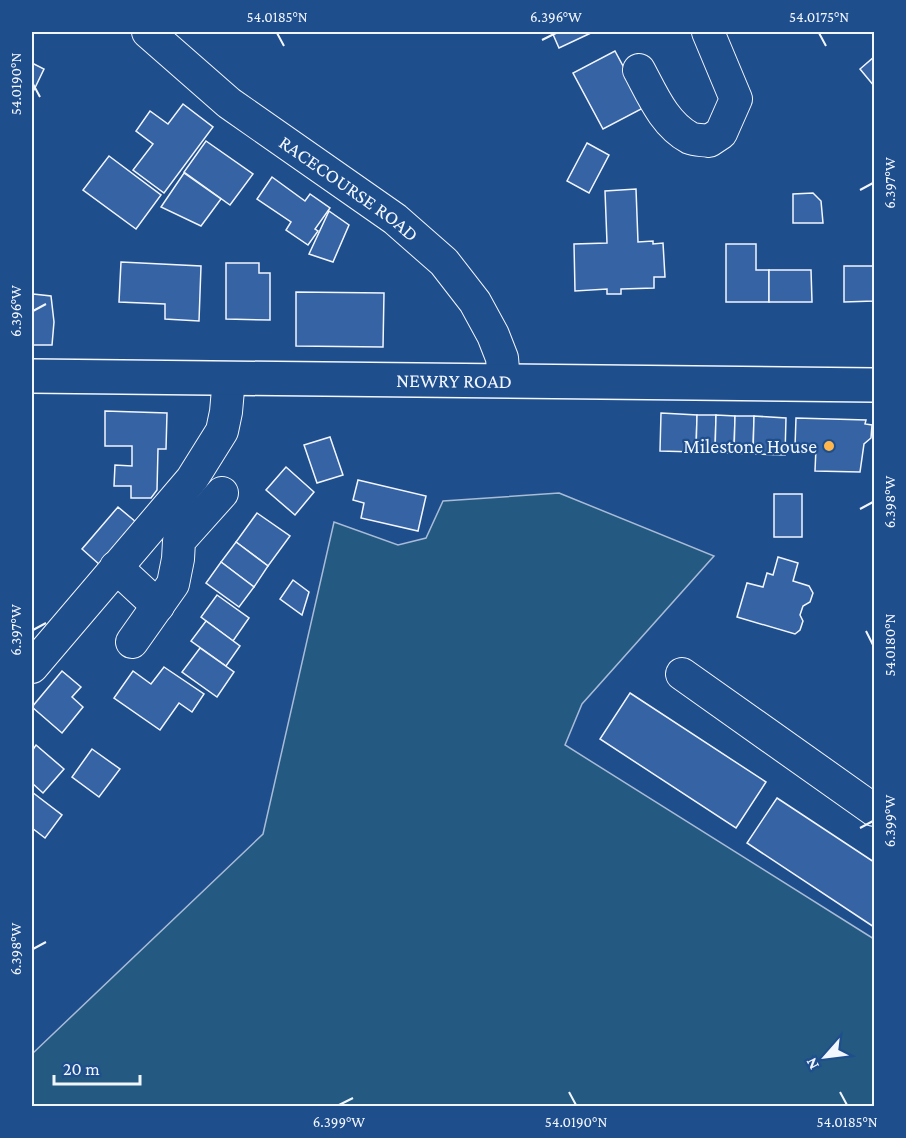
<svg xmlns="http://www.w3.org/2000/svg" width="906" height="1138" font-family="'Crimson Pro',serif">
<style>
.green{fill:#245a82;stroke:#a8bbd7;stroke-width:1.5}
.building{fill:#3563a3;stroke:#f2f6ff;stroke-width:1.5}
.lines{fill:none;stroke-linecap:round;stroke-linejoin:round}
.minor-casing{stroke:#f2f6ff;stroke-width:34}
.major-casing{stroke:#f2f6ff;stroke-width:36}
.minor{stroke:#1f4e8c;stroke-width:32}
.major{stroke:#1f4e8c;stroke-width:33}
.ticks{fill:none;stroke:#f2f6ff;stroke-width:2}
.poi-dot{fill:#ffb74d;stroke:#1f4e8c;stroke-width:2}
.labels{text-anchor:middle;dominant-baseline:central;stroke-width:4.5;stroke-linejoin:round;paint-order:stroke}
.street-label{font-size:20px;fill:#f2f6ff;stroke:#1f4e8c}
.poi-label{font-size:20px;fill:#f2f6ff;stroke:#1f4e8c;text-anchor:end}
.neatline{fill:none;stroke:#f2f6ff;stroke-width:2}
.ticks-label{font-size:15px;text-anchor:middle;fill:#f2f6ff}
</style>
<rect width="100%" height="100%" fill="#1f4e8c"/>
<path class="green" d="M559,493L714,556L582,704L565,745L874,939V1106H32V1054L263,834L334,522L398,545L426,538L443,501Z"/>
<g class="building">
<path d="M552,32H593L559,48Z"/>
<path d="M615,51L645,107L603,129L573,73Z"/>
<path d="M874,57V86L860,69Z"/>
<path d="M32,63L44,69L32,94Z"/>
<path d="M183,104L213,127L164,193L133,170L153,144L136,131L150,111L168,124Z"/>
<path d="M206,141L253,174L230,205L184,172Z"/>
<path d="M587,143L609,155L589,193L567,181Z"/>
<path d="M109,156L161,195L136,229L83,190Z"/>
<path d="M184,173L221,199L201,226L161,207Z"/>
<path d="M272,177L305,201L310,194L330,208L315,229L318,231L308,245L286,230L291,222L257,199Z"/>
<path d="M636,189L638,242L653,241V244L663,243L665,277H654V288L621,289V294H607V289L575,291L574,244L607,243L605,191Z"/>
<path d="M813,193L821,201L823,223H793V194Z"/>
<path d="M329,211L349,225L333,262L309,254Z"/>
<path d="M726,244H756V270H769V302H726Z"/>
<path d="M121,262L201,266L199,321L165,319V304L119,302Z"/>
<path d="M226,263H259V273H270V320L226,319Z"/>
<path d="M844,266H874V301L844,302Z"/>
<path d="M769,270H811L812,302H769Z"/>
<path d="M296,292L384,293L383,347L296,346Z"/>
<path d="M33,294L51,296L54,322L52,345H32Z"/>
<path d="M105,411L167,413L166,449H158L157,490L151,498H131V486H114L115,465L132,466V446H105Z"/>
<path d="M661,413L697,415L696,452L660,451Z"/>
<path d="M697,415H716L715,453L696,452Z"/>
<path d="M716,415L735,416L734,453H715Z"/>
<path d="M735,416H754L753,454L734,453Z"/>
<path d="M754,416L786,418L785,455L753,454Z"/>
<path d="M796,418L866,420L865,424L872,425L871,438L864,444L860,472L815,471L816,448L795,447Z"/>
<path d="M330,437L343,475L317,483L304,445Z"/>
<path d="M286,467L314,492L295,515L266,490Z"/>
<path d="M358,480L426,496L418,531L361,518L364,503L353,500Z"/>
<rect x="774" y="494" width="28" height="43"/>
<path d="M118,507L136,522L100,565L82,549Z"/>
<path d="M257,513L290,536L268,566L236,542Z"/>
<path d="M236,542L268,566L254,587L221,562Z"/>
<path d="M778,557L798,563L793,581L809,586L813,593L810,602L803,606L800,615L803,621L800,630L795,634L737,617L747,583L763,587L767,573L773,575Z"/>
<path d="M221,562L254,587L239,607L206,583Z"/>
<path d="M293,580L309,592L302,615L280,599Z"/>
<path d="M217,595L249,618L233,641L201,617Z"/>
<path d="M206,621L240,646L226,666L191,641Z"/>
<path d="M200,648L234,672L217,697L182,672Z"/>
<path d="M164,667L204,694L192,712L179,703L160,730L114,698L133,671L151,684Z"/>
<path d="M62,671L81,687L72,697L83,707L62,733L32,707Z"/>
<path d="M630,693L766,782L736,828L600,739Z"/>
<path d="M36,745L64,769L43,793L32,783V751Z"/>
<path d="M92,749L120,769L99,797L72,777Z"/>
<path d="M32,792L62,815L45,838L32,828Z"/>
<path d="M777,798L874,862V927L747,843Z"/>
</g>
<g class="lines">
<defs>
<g id="minor">
<path id="s1" d="M148,32L229,103L395,219L444,262L475,302L493,335L502,358L504,381"/>
<path d="M639,70C652,94 664,124 690,138C695,140 703,140 709,141L721,133L736,99L708,32"/>
<path d="M116,567L158,606"/>
<path d="M132,642L173,584L178,559L179,541L222,493"/>
<path d="M32,667L192,479L222,431L226,412L229,378"/>
<path d="M682,674L874,810"/>
</g>
<g id="major">
<path id="s2" d="M32,376L874,385"/>
</g>
</defs>
<use href="#minor" class="minor-casing"/>
<use href="#major" class="major-casing"/>
<use href="#minor" class="minor"/>
<use href="#major" class="major"/>
</g>
<path class="ticks" d="M277,33L284,46M819,33L826,46M542,40L556,33M33,84L40,97M860,190L873,183M33,311L46,304M860,509L873,502M33,630L46,623M866,631L873,645M860,828L873,821M33,949L46,942M569,1092L576,1105M840,1092L847,1105M339,1105L353,1098"/>
<circle class="poi-dot" cx="829" cy="446" r="6"/>
<g class="labels">
<g class="street-label">
<text stroke="none"><textPath href="#s1" startOffset="255">RACECOURSE ROAD</textPath></text>
<text stroke="none"><textPath href="#s2" startOffset="422">NEWRY ROAD</textPath></text>
</g>
<g class="poi-label">
<text x="817" y="446">Milestone House</text>
</g>
</g>
<rect width="906" height="1138" fill="none" stroke="#1f4e8c" stroke-width="66"/>
<g transform="translate(825 1057) rotate(242)" stroke="#1f4e8c" stroke-width="4.5" paint-order="stroke">
<path d="M0-4.5L10 22L0 15L-10 22Z" fill="#f2f6ff"/>
<text y="-9" font-size="16" font-weight="bold" text-anchor="middle" fill="#f2f6ff">N</text>
</g>
<path d="M54 1075v9h86v-9" fill="none" stroke="#f2f6ff" stroke-width="3"/>
<text x="63" y="1075" font-size="18" fill="#f2f6ff" stroke="#1f4e8c" stroke-width="4.5" paint-order="stroke">20 m</text>
<rect x="33" y="33" width="840" height="1072" class="neatline"/>
<g class="ticks-label">
<text x="277" y="22">54.0185°N</text>
<text x="556" y="22">6.396°W</text>
<text x="819" y="22">54.0175°N</text>
<text transform="translate(16 84) rotate(-90)" y="5">54.0190°N</text>
<text transform="translate(890 183) rotate(-90)" y="5">6.397°W</text>
<text transform="translate(16 311) rotate(-90)" y="5">6.396°W</text>
<text transform="translate(890 502) rotate(-90)" y="5">6.398°W</text>
<text transform="translate(16 630) rotate(-90)" y="5">6.397°W</text>
<text transform="translate(890 645) rotate(-90)" y="5">54.0180°N</text>
<text transform="translate(890 821) rotate(-90)" y="5">6.399°W</text>
<text transform="translate(16 949) rotate(-90)" y="5">6.398°W</text>
<text x="339" y="1127">6.399°W</text>
<text x="576" y="1127">54.0190°N</text>
<text x="847" y="1127">54.0185°N</text>
</g>
</svg>
